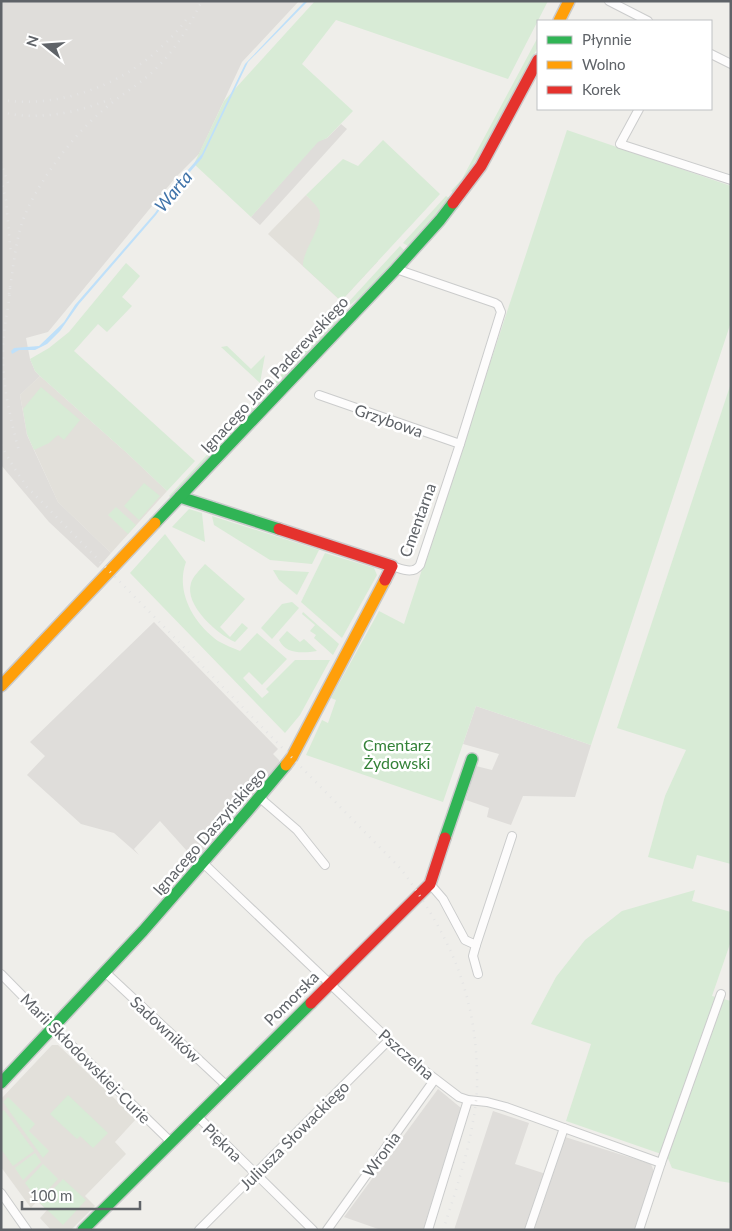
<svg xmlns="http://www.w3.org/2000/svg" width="732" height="1231" font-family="Lato,sans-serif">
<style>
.industrial{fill:#dfddda}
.education{fill:#e2e0da}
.green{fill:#d8ebd6}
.water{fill:#bfe0f9}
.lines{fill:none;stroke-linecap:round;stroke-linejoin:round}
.street-casing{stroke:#cbcccc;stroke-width:10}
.fast-casing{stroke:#cacacb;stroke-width:14}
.slow-casing{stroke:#cacacb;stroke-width:14}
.jam-casing{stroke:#cacacb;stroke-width:14}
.street{stroke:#fdfcfc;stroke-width:8}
.fast{stroke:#30b455;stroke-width:11}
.slow{stroke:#ff9f0a;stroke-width:11}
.jam{stroke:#e5322d;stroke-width:11}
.rail{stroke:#e4e4e4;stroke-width:2.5;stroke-dasharray:1 6;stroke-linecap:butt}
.labels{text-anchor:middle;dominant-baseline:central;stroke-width:5;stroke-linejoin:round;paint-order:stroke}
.street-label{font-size:16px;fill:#5f6368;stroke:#fff}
.park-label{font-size:16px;fill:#348238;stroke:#fff}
.water-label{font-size:18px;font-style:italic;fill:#4174aa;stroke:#fff}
</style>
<rect width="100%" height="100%" fill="#efeeea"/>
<g class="industrial">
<path d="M1,1H299L242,62L199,154L176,177L48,332L26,338L30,359L35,371L40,376L20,395L27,435L58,502L111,553L98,568L49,522L1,465Z"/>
<path d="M341,124L347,129L260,225L251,217L318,141L327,138Z"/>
<path d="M154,622L278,749L273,754L279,760L280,764L195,860L160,821L134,849L139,855L114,833L81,824L27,775L45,756L30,742Z"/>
<path d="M476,706L591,745L575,797L523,796L511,825L487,817L489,808L466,800L476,766L492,770L499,754L463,744Z"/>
<path d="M438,1089L461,1108L423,1230H381L344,1217Z"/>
<path d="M493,1111L529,1123L515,1164L546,1174L527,1230H454Z"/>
<path d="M565,1137L651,1164L654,1172L634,1230H534Z"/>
</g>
<g class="education">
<path d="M306,195L378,261L341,301L268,234Z"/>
<path d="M40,376L128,454L167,491L111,553L58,502L27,434L20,395Z"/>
<path d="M52,1045H58L136,1119L115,1142L126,1154L85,1196L95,1206L71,1230H51L40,1218L47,1210L37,1201L31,1208L1,1167V1099Z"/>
</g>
<g class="green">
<path d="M315,1H548L508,79L336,20L302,64L353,111L327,138L318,142L251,217L194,164L224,101Z"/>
<path d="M538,37V47C512,97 487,147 454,193L451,191L462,179Z"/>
<path d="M567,130L731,186V322L591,745L476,706L443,802L306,755L322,720L328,723L336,700L331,698L379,611L404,624Z"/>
<path d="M383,140L440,194L341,301L303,266C302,250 325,225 319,210C316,205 310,199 306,195L343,159L358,166Z"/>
<path d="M446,196L449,198L434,217L408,246L403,243Z"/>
<path d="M400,246L404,250C393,261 356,307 344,307Z"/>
<path d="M126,263L140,276L122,297L132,306L107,332L98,324L74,351L195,461L167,491L128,454L40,376L35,371L30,359L49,348L69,332Z"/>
<path d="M338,313L337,321L171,498L169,496Z"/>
<path d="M227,346L251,369L265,355L260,383L221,347Z"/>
<path d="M731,383V864L697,855L693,869L648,857L665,796L686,750L617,728Z"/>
<path d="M41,387L80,420L64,440L58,435L49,443L34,450L27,434L23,409Z"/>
<path d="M144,483L160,496L139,520L124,506Z"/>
<path d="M116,507L136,525L128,534L108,515Z"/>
<path d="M189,509L202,513L205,542L172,527Z"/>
<path d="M212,516L319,550L312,564L270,560L214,525Z"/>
<path d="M165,534L186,562C175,592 194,624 218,641C225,645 233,648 240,651L257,633L287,659L262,685L249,672L243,678L262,698L269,692L266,689L295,660H330L300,715L285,733L130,573Z"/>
<path d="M325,553L374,568L377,575L342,638L301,602Z"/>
<path d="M205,564L245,599L220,627L230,637L242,623L248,628L235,642C217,634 184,605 191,583C193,576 200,570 205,564Z"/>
<path d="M273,570L309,572L297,595L279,580Z"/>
<path d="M292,602L299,608L272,639L261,628L282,604Z"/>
<path d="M303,612L339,644L333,655L314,638L316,635L310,631L315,625L302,614Z"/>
<path d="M287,631L300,642L304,639L317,651C304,653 286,655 279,640Z"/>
<path d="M695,890L692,901L731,912V941L712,996L731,1001V1183L718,1181L672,1168L667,1156L566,1121L591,1044L531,1024L556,977L585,940L622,911Z"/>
<path d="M68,1095L108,1133L93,1148L80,1136L77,1139L50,1114Z"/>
<path d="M8,1097L35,1124L29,1131L49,1151L43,1158L3,1102Z"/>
<path d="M4,1110L34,1151L13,1166L1,1149V1112Z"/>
<path d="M35,1153L41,1162L23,1180L15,1168Z"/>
<path d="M43,1164L58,1179L38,1200L25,1183Z"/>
<path d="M63,1179L86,1200L63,1225L40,1203Z"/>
</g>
<path class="water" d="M305,1H308L248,62L202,158L171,194L156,215L79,304L60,331L47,344L35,350H19L12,354L11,351L14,348L39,346L64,322L75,305L155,213L172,188L202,154L245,64Z"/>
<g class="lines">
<defs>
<g id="street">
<path d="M609,1L648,21"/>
<path d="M711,54L731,64"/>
<path d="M639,109L620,144L731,180"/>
<path d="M319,395L460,444"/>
<path d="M392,566C402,569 413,575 420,565L460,444L501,312L498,305L495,303L396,269"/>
<path d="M260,798L297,830L325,865"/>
<path d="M202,862L389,1040L421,1068L459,1097L468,1100L487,1102L506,1107L661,1163"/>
<path d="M430,884L443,899L465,940L476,945L512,836"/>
<path d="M476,945L473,956L478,974"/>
<path d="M106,973L227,1086"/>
<path d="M1,974L63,1037L171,1142"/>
<path d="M197,1116L313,1230"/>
<path d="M1,1193L27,1230"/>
<path d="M199,1230L389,1040"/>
<path d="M327,1230L435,1079"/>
<path d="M428,1230L468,1100"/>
<path d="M529,1230L564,1128"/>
<path d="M639,1230L661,1163L721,994"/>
</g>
<g id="fast">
<path d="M180,497L279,529"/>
<path d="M155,523L396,269L440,220L453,203"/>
<path d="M445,838L472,759"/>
<path d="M1,1083L143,931L245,814L286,765"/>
<path d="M83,1230L311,1003"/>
</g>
<g id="slow">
<path d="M559,21L569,1"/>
<path d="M1,686L155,523"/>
<path d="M286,765L292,757L385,580"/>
</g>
<g id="jam">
<path d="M453,203L481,166L538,60"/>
<path d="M279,529L392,566L385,580"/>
<path d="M311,1003L430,884L445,838"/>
</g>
</defs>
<use href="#street" class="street-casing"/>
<use href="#fast" class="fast-casing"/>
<use href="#slow" class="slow-casing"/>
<use href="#jam" class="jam-casing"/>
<use href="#street" class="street"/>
<use href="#fast" class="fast"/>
<use href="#slow" class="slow"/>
<use href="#jam" class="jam"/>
<g class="rail">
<path d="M1,100C71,110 144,76 186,20"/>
<path d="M1,112C39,121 76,113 111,99"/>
<path d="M1,162L9,186"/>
<path d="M1,179L6,200L11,255"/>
<path d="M10,288C9,308 3,328 3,349C2,383 10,418 19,451"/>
<path d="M9,294C13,270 15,245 22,223C34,187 72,136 101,112C116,98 134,88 149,75C173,54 188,29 202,1"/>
<path d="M1,445L13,466L27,487L401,869C443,926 471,981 476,1052C477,1068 478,1085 476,1101C471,1145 457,1188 443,1230"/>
</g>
</g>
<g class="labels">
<g class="street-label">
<text transform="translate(274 374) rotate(-47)">Ignacego Jana Paderewskiego</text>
<text transform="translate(389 420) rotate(19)">Grzybowa</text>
<text transform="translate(417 520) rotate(-70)">Cmentarna</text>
<text transform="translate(209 831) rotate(-49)">Ignacego Daszyńskiego</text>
<text transform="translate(291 998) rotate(-45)">Pomorska</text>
<text transform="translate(166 1029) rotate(43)">Sadowników</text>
<text transform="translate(407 1054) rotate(41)">Pszczelna</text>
<text transform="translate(86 1058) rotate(45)">Marii Skłodowskiej-Curie</text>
<text transform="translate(294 1135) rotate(-45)">Juliusza Słowackiego</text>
<text transform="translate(223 1142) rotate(44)">Piękna</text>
<text transform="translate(381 1154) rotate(-54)">Wronia</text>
</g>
<g class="park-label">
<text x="397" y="744">Cmentarz<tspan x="397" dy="18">Żydowski</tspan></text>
</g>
<g class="water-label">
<text transform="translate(173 191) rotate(-50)">Warta</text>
</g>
</g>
<rect width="732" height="1231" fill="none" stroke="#5f6368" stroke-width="5"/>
<rect x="537" y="20" width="175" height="90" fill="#ffffff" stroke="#bfc1c3"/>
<rect x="547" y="36" width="25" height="8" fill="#30b455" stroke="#bfc1c3"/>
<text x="582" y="45" font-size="15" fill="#5f6368">Płynnie</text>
<rect x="547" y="61" width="25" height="8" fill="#ff9f0a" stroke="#bfc1c3"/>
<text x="582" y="70" font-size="15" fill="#5f6368">Wolno</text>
<rect x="547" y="86" width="25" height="8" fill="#e5322d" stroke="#bfc1c3"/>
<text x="582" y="95" font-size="15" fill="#5f6368">Korek</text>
<g transform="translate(45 45) rotate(287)" stroke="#ffffff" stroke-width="4" paint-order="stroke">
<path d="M0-4L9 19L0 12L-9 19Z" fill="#5f6368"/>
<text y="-8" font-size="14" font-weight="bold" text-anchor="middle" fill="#5f6368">N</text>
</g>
<path d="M22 1201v8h118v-8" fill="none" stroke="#5f6368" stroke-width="2.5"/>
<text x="30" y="1201" font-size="15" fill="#5f6368" stroke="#ffffff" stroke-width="4" paint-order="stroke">100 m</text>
</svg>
